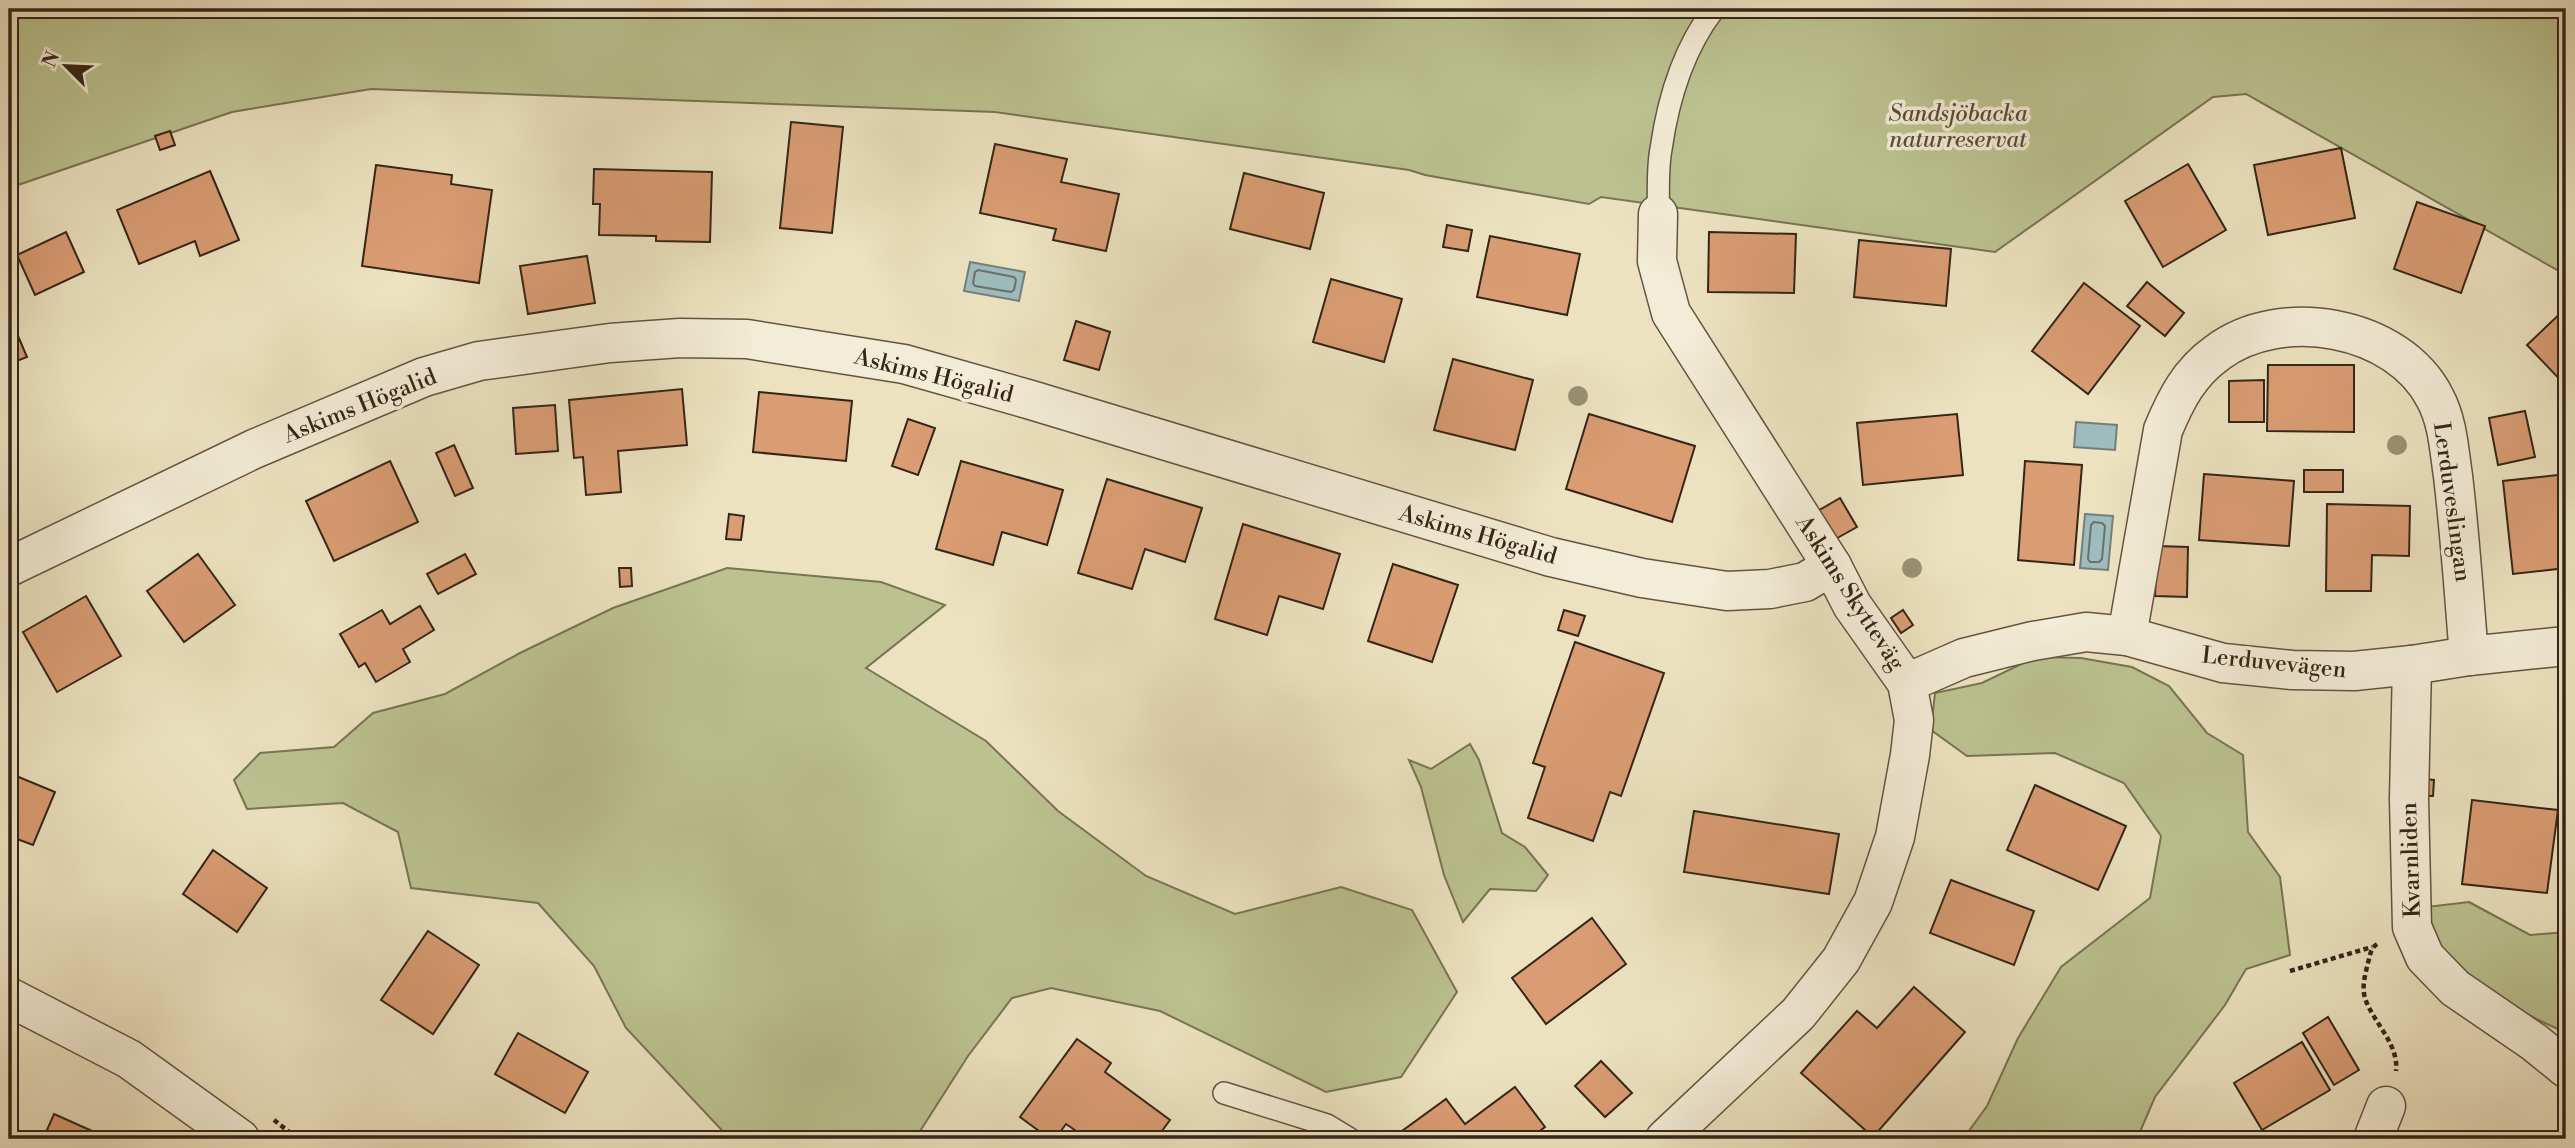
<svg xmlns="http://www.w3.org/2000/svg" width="2575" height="1148" font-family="'Libre Bodoni',serif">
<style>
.green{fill:#bbc290;stroke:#787454;stroke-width:2}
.water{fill:#9ebbbd;stroke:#747f7b;stroke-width:2}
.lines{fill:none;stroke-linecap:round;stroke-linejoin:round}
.shore{stroke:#6a706a;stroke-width:2}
.building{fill:#d99c73;stroke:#352518;stroke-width:2}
.service-casing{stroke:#635442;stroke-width:24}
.minor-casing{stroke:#635442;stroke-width:41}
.tertiary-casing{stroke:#635442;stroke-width:41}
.path{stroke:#352518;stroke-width:4.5;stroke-dasharray:5 3.5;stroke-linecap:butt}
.service{stroke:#f3ecd6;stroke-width:21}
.minor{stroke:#f3ecd6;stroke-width:38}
.tertiary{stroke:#f3ecd6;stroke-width:38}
.tree{fill:#9a9074}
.labels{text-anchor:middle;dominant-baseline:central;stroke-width:7;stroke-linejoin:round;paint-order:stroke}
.park-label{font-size:23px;font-style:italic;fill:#564c36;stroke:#f3ecd6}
.street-label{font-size:23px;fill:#352518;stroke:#f3ecd6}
</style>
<rect width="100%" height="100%" fill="#ece2c0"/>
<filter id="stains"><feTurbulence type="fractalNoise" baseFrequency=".00286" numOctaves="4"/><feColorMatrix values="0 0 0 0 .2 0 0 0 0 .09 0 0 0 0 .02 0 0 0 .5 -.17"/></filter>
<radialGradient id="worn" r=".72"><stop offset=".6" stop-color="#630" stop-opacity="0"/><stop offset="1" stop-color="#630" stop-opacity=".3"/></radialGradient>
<g class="green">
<path d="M9,9H2566V275L2246,94L2213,97L1995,252L1601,197L1589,204L1425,175L1409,170L995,112L371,89L232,112L9,188Z"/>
<path d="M727,568L881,582L945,605L866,668L986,741L1058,811L1146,876L1235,914L1341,887L1412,910L1457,992L1401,1077L1326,1092L1160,1011L1051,988L1012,998L968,1056L915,1139H730L626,1028L594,966L538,903L411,888L398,832L343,803L247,809L234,780L260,753L334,747L373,713L445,694L520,653L613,608Z"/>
<path d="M2036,657L2081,658L2132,667L2169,686L2207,733L2243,755L2248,832L2280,877L2290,955L2246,969L2225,1005L2155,1097L2137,1139H1963L1987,1106L2018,1038L2061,967L2150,898L2161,836L2124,783L2055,753L1967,756L1931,730L1935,693L1982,683Z"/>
<path d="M1470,744L1479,760L1502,833L1525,847L1548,875L1536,891L1490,889L1463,922L1444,875L1421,787L1409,760L1431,769Z"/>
<path d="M2469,902L2530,935L2566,932V1033L2522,1012L2472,982L2434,946L2426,907Z"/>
</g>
<g class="water">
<path d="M970,262L1025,272L1019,301L964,291Z"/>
<path d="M2076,422L2117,425L2115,450L2074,447Z"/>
<path d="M2085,514L2113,516L2108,570L2080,568Z"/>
</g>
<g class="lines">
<g class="shore">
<path d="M978,270L1014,277L1016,280L1014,290L1011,292L975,286L973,283L975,272Z"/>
<path d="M2094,522L2102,523L2105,526L2102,559L2099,562H2090L2088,559L2091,525Z"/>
</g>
</g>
<g class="building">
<path d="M791,122L843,127L832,233L780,228Z"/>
<path d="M170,131L175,145L160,150L155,136Z"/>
<path d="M995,144L1067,159L1061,182L1119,194L1106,251L1053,240L1056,229L980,213Z"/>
<path d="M2341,148L2355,218L2268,235L2254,165Z"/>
<path d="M2188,164L2226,230L2163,267L2125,201Z"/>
<path d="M376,165L452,175L451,184L492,190L479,283L362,266Z"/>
<path d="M594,169L712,172L710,242L656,241V236L599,235L600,204H593Z"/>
<path d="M210,171L239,240L200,256L195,241L139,264L117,210Z"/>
<path d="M1244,173L1324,193L1310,249L1230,229Z"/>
<path d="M2417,202L2485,226L2461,293L2394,269Z"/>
<path d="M1447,225L1472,230L1468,251L1443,247Z"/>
<path d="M66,232L84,272L35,295L17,255Z"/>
<path d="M1709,232L1796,234L1794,293L1708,292Z"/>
<path d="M1490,236L1580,254L1567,315L1477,297Z"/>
<path d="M1859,240L1951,249L1946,306L1854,297Z"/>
<path d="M587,256L595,303L528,314L520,266Z"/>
<path d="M1331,279L1402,299L1384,362L1313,342Z"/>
<path d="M2147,282L2184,313L2165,336L2127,306Z"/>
<path d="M2084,283L2140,326L2088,394L2032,351Z"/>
<path d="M2566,308V386L2527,345Z"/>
<path d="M9,315L27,357L9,364Z"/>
<path d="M1076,321L1110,332L1099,370L1064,360Z"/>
<path d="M1453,359L1533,380L1515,450L1434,430Z"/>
<path d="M2268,365H2354V432L2267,431Z"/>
<path d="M2264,380V422H2229V381Z"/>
<path d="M682,389L687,445L618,451L621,492L586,495L583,457L574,458L569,400Z"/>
<path d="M759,392L852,401L846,461L753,452Z"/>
<path d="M555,405L558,451L516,454L513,408Z"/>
<path d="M2525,411L2535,457L2498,465L2489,418Z"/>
<path d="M1589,414L1695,446L1672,522L1566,489Z"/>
<path d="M1957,414L1963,475L1863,485L1857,423Z"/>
<path d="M908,419L935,428L918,475L892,466Z"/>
<path d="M454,445L473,488L455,496L436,453Z"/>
<path d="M390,461L418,522L334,561L306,501Z"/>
<path d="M961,461L1063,490L1047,545L1002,532L993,565L936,549Z"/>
<path d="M2025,461L2082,465L2074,565L2018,560Z"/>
<rect x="2304" y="470" width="39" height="22"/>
<path d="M2204,474L2294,481L2289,546L2199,540Z"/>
<path d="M2566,474V568L2513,574L2503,481Z"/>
<path d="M1107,479L1202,508L1185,562L1145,549L1132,589L1078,573Z"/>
<path d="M1840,498L1857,527L1832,541L1816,512Z"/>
<path d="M2327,504L2410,506L2409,556L2372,555L2371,591H2326Z"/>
<path d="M729,514L744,516L741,540L726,539Z"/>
<path d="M1243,524L1340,554L1323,609L1279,596L1267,635L1215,619Z"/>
<path d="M2157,546L2188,547L2187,597L2155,596Z"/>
<path d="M198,554L235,605L184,642L147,591Z"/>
<path d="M465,554L476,574L438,594L427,574Z"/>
<path d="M1393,564L1458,585L1432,662L1368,641Z"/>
<path d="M619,568H631L632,586L620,587Z"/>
<path d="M86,596L121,656L57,692L23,632Z"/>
<path d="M420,606L434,630L403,649L410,662L376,682L365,663L359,667L340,634L382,610L390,624Z"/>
<path d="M1564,610L1585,616L1578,636L1558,630Z"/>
<path d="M1903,610L1913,625L1901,633L1891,618Z"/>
<path d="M1575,642L1664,673L1621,796L1610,792L1593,841L1528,818L1545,767L1533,763Z"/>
<path d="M9,773L55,792L33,845L9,836Z"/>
<path d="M2423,779L2434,780L2433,796H2423Z"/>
<path d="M2035,785L2126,826L2098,890L2007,850Z"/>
<path d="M2472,800L2558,810L2547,893L2462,884Z"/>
<path d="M1694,811L1839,834L1829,894L1684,872Z"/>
<path d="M213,850L267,888L237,932L183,894Z"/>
<path d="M1951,880L2034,911L2014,965L1930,933Z"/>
<path d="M1592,918L1626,964L1546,1024L1512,978Z"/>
<path d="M428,931L479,965L433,1034L381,1000Z"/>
<path d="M1914,987L1965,1032L1873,1137L1801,1073L1857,1011L1877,1028Z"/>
<path d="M2328,1017L2359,1070L2334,1085L2303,1033Z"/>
<path d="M518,1033L588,1072L565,1113L495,1074Z"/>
<path d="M1077,1039L1111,1063L1105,1072L1170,1120L1156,1139H1088L1066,1124L1055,1139H1050L1020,1117Z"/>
<path d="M2302,1042L2330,1090L2262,1130L2234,1083Z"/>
<path d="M1601,1061L1632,1093L1605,1117L1575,1086Z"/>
<path d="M1515,1087L1545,1127L1529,1139H1408L1402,1131L1446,1099L1465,1124Z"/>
<path d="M54,1114L110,1139H43Z"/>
</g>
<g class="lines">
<defs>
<g id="service">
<path d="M1658,214C1659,193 1657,170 1661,149C1668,100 1684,48 1714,9"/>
<path d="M1224,1093L1327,1125L1350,1139"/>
</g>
<g id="minor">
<path d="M1658,214L1657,261L1671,313L1832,566L1852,605L1907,683L1914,720L1910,755L1895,837L1873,902L1841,960L1798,1014L1665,1139"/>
<path d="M9,567L254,449L424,377L479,361L610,343L680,338L747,339L904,364L1031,400L1551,557L1642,578L1727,591L1770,589L1805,582L1832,566"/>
<path d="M2127,636L2163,430C2176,399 2189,373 2217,353C2280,305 2398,325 2435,398C2448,422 2449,450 2453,476C2460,535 2464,596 2469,656"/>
<path d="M2412,665L2409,799L2412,927L2425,957L2455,988L2534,1042L2566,1068"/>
<path d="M1907,683L1964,658L2033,641L2086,632L2127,636L2223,663L2292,670L2354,671L2412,665L2469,656L2566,646"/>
<path d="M2373,1139L2386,1106"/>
</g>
<path id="tertiary" d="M9,997L129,1059L240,1139"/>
</defs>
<use href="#service" class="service-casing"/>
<use href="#minor" class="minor-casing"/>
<use href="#tertiary" class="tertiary-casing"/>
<g class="path">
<path d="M2377,944C2370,949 2370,956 2368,963C2365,975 2361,989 2366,1001C2375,1024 2399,1045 2396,1071"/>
<path d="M2290,971L2372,947"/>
<path d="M274,1120L298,1139"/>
</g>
<use href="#service" class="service"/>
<use href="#minor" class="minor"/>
<use href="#tertiary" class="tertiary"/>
</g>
<g class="tree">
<circle cx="1578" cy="396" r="10"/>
<circle cx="2397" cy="445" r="10"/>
<circle cx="1912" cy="568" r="10"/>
</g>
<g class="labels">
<g class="park-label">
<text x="1958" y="114">Sandsjöbacka<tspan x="1958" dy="26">naturreservat</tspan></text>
</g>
<g class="street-label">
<text transform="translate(934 376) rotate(14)">Askims Högalid</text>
<text transform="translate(360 406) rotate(-22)">Askims Högalid</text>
<text transform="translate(2452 502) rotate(82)">Lerduveslingan</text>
<text transform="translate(1478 535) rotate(16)">Askims Högalid</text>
<text transform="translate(1850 593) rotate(57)">Askims Skytteväg</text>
<text transform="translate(2274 663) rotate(6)">Lerduvevägen</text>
<text transform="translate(2411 860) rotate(-92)">Kvarnliden</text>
</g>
</g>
<rect width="2575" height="1148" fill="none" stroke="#ece2c0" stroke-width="35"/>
<rect x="10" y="10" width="2554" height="1127" fill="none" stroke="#352518" stroke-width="3.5"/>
<rect x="18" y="18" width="2540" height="1113" fill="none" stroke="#352518" stroke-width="2"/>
<g transform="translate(66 66) rotate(294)" stroke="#f3ecd6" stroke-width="5" paint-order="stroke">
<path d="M0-5L12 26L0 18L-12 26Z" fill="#352518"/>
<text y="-10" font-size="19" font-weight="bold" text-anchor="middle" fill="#352518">N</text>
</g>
<rect width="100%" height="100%" filter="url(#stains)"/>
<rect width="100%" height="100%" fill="url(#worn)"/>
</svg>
